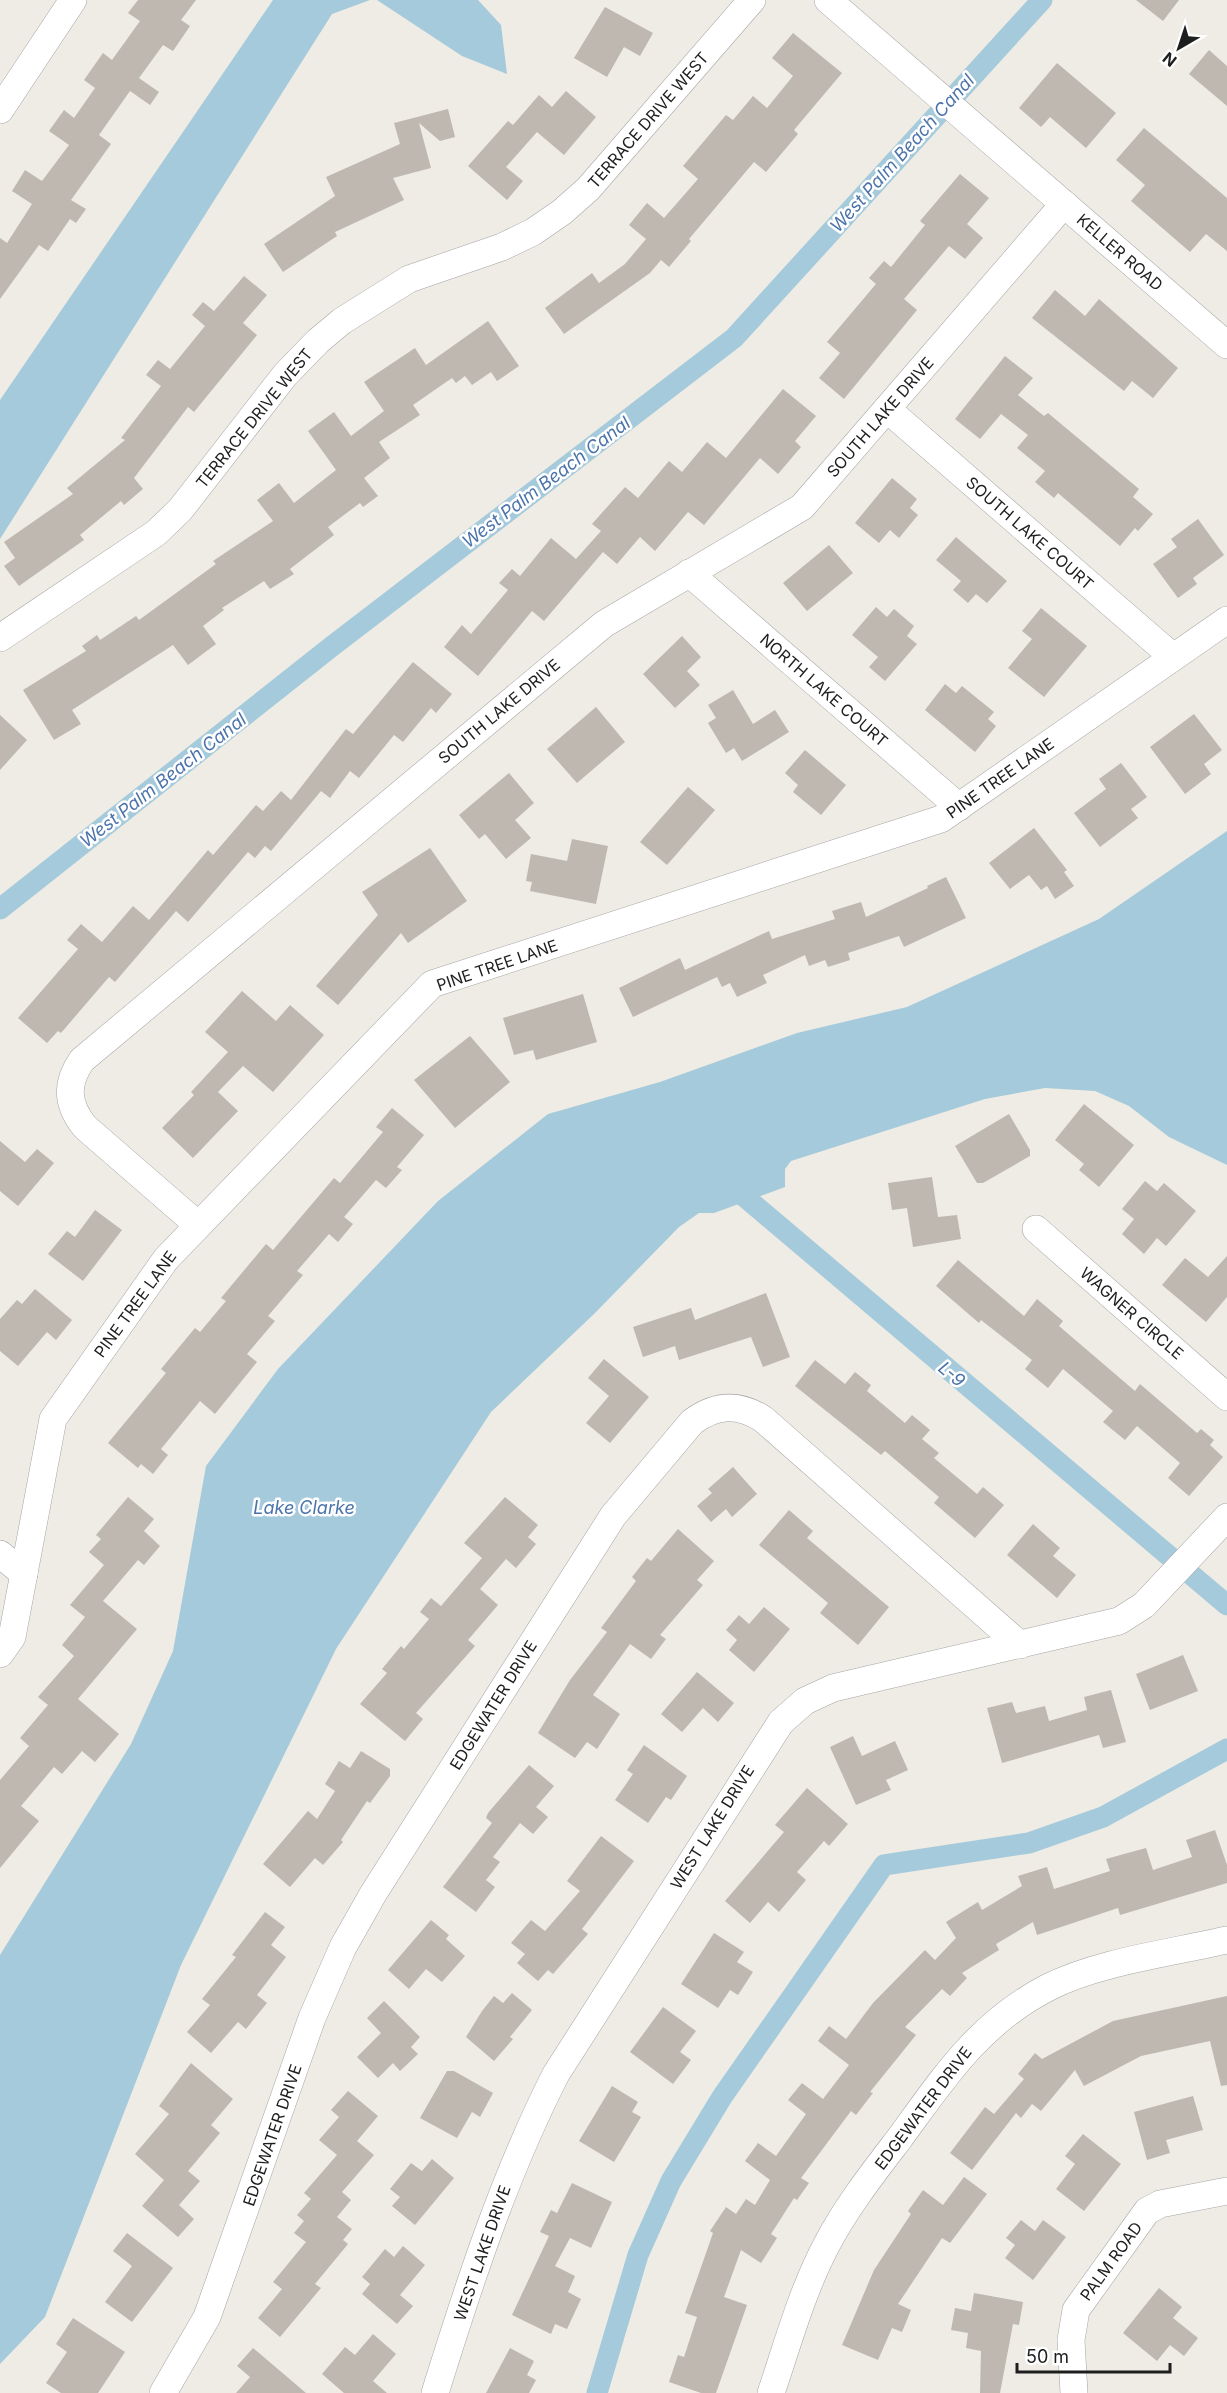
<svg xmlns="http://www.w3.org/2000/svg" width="1227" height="2393" font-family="Inter,sans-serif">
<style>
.water{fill:#a5cadb}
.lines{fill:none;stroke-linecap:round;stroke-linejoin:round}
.canal{stroke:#a5cadb;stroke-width:21}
.building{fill:#bfb8b0}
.minor-casing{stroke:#a5a5a5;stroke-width:28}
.minor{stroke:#fff;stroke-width:27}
.labels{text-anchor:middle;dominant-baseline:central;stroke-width:5;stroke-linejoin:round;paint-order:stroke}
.street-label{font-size:16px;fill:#1e1e1e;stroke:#fff}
.water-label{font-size:18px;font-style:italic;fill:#4c74ab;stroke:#fff}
</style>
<rect width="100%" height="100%" fill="#eeece4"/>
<g class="water">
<path d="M273,0H370L332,14L0,539V400Z"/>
<path d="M377,0H478L501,25L507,74L462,56Z"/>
<path d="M1227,831V1165L1169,1137L1129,1106L1095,1091L1045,1088L985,1099L791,1161L785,1169V1187L714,1213H699L679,1227L595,1313L491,1412L336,1649L181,1965L45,2317L0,2364V1955L131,1744L173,1651L206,1466L278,1369L438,1201L548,1114L660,1082L797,1033L907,1007L1099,919Z"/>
</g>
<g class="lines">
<g class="canal">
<path d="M0,909L331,647L734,338L1042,0"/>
<path d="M726,1181L1227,1605"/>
<path d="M597,2393L638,2255L671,2181L722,2097L884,1865L1029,1843L1103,1817L1227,1749"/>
</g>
</g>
<g class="building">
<path d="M138,0H196L181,20L190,26L173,51L163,45L139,78L159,92L150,105L130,91L99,135L111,144L71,200L86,209L76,223L70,219L48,251L39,245L0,299V238L7,243L32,204L12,191L25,170L42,181L69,145L49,131L64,110L74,118L95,88L84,80L103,53L112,60L140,21L128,13Z"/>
<path d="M1136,0H1179L1163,21Z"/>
<path d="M605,7L653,33L640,56L624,47L607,77L574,58Z"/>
<path d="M793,33L842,73L794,130L798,134L766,172L754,162L689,239L691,241L669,267L661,260L650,273L564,334L545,308L592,273L599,283L625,264L646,239L629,225L647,203L664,218L698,179L683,166L726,115L733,120L753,96L767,108L793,76L772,58Z"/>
<path d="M1209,50L1227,66V106L1189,74Z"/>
<path d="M1057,63L1116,113L1086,148L1050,117L1041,127L1019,108Z"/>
<path d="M566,91L596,117L564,155L537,132L506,167L523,181L507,200L468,166L508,121L513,125L539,95L552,107Z"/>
<path d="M448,109L455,137L440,141L419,123L431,168L393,178L404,200L335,232L337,236L283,272L264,244L335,196L326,177L400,144L394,123Z"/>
<path d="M1144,128L1227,198V251L1206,234L1190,252L1131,201L1145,185L1116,160Z"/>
<path d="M960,174L989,198L967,224L983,238L965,259L949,246L904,299L917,310L844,399L819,378L840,353L827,342L876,284L869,278L884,261L891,267L925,225L920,221Z"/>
<path d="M244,276L267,295L243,323L257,335L194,412L188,407L134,478L143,489L124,505L121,501L80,535L84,540L19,586L4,566L15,558L4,542L73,494L67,488L125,440L121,438L161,386L146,375L158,360L170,369L205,326L192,315L203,302L214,311Z"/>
<path d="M1055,290L1085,316L1099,299L1178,368L1153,398L1132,381L1124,391L1032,318Z"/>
<path d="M488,321L519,366L497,381L491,372L472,385L465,376L456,383L452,378L413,405L420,415L379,442L390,458L364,478L378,496L363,507L360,503L328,527L334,535L290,569L294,574L270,589L264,581L222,608L224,610L203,626L216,644L188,665L173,645L72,710L81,724L54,740L23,690L86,651L82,646L97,635L100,640L136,616L139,620L216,564L213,561L273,521L257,500L279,483L294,503L336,470L308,431L334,412L351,436L384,411L364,382L415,348L426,365Z"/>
<path d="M1005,356L1033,378L1018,395L1044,416L1048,413L1139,489L1133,497L1153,514L1138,531L1135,528L1120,546L1058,493L1054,498L1035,482L1045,471L1017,448L1028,435L1001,414L980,439L955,419Z"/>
<path d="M783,389L816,416L795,441L801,447L778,474L760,458L704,525L688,512L655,551L640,537L617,564L603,552L544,621L532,611L478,676L444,647L462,625L471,634L508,590L499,583L512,569L520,576L551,538L576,559L601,531L592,524L625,487L638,498L669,461L682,472L707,442L726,458Z"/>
<path d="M892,478L917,499L910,508L918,515L899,538L890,530L879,543L855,523Z"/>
<path d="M1198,519L1224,555L1193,578L1197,584L1178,598L1153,564L1177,547L1171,539Z"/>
<path d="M956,537L1007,581L987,603L976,594L968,603L953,590L961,581L936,560Z"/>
<path d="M829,545L853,573L807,611L783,583Z"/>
<path d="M876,607L887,617L894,609L914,626L907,636L917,644L885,681L869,667L878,657L852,635Z"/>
<path d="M1041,608L1087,646L1044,697L1008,668L1032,639L1022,631Z"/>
<path d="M682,636L701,657L687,671L700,685L675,708L643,674Z"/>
<path d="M413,662L452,694L436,713L431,708L403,742L394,735L359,778L350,771L330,798L321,791L271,851L265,846L255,858L248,852L188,922L176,911L115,982L109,977L61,1033L58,1031L47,1043L18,1018L78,949L67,940L81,924L102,942L133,906L149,920L208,850L213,855L256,805L263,811L281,791L291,800L346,729L353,734Z"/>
<path d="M945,684L956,693L962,686L994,712L988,719L996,726L975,752L925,710Z"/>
<path d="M733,690L753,724L775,710L789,732L742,761L734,748L726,753L708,723L716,718L708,705Z"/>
<path d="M596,707L625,742L577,783L547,749Z"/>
<path d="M1194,714L1222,750L1204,764L1211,774L1185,794L1150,747Z"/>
<path d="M0,715L27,740L0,770Z"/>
<path d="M805,750L846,785L821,815L793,792L798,785L785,773Z"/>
<path d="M1121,763L1147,797L1131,809L1138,818L1100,847L1074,813L1106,789L1099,779Z"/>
<path d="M509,773L534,803L515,820L531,838L506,859L485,834L479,839L459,815Z"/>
<path d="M688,787L715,810L667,865L640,842Z"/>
<path d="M1034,828L1067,870L1064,872L1074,886L1055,899L1047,886L1041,890L1029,875L1010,889L989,863Z"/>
<path d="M572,839L608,846L596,904L530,891L532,882L526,881L531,854L567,861Z"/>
<path d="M430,848L467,901L408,943L401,933L338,1005L316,986L378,915L362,892Z"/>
<path d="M946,877L966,918L904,947L899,936L848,953L850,960L828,967L825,960L809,966L805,955L763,975L767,983L737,997L730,983L722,987L717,977L633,1017L619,988L680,958L685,970L769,931L772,939L835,919L832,911L861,902L866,917L928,888L927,886Z"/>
<path d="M242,991L276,1021L290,1005L324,1035L273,1092L243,1066L218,1092L238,1111L193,1158L162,1128L194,1095L191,1092L228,1052L205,1032Z"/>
<path d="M583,994L597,1042L536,1060L533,1050L514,1055L503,1018Z"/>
<path d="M470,1036L510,1082L455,1128L414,1080Z"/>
<path d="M1084,1104L1134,1145L1099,1187L1079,1170L1084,1164L1055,1140Z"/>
<path d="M392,1108L424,1135L397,1167L402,1170L386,1188L376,1180L344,1217L353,1224L338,1242L329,1234L297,1271L303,1275L268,1316L275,1321L247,1354L257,1362L215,1414L200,1401L161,1449L168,1455L153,1474L141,1464L138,1468L108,1443L166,1373L161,1369L195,1328L200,1332L226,1301L221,1298L266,1244L273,1250L334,1178L340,1183L383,1132L376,1127Z"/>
<path d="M1009,1114L1030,1150V1156L983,1183H977L955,1146Z"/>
<path d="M0,1141L25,1162L37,1149L54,1163L18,1206L0,1191Z"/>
<path d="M932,1177L938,1217L957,1215L961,1239L913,1247L907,1208L892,1210L888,1183Z"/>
<path d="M1145,1181L1157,1191L1164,1183L1196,1211L1166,1246L1157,1238L1144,1254L1122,1234L1134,1219L1122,1209Z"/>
<path d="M95,1210L122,1230L83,1281L48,1254L67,1231L75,1237Z"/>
<path d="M1227,1256V1297L1206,1322L1162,1285L1185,1258L1208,1277Z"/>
<path d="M958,1260L1024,1316L1037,1299L1063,1321L1059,1326L1135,1391L1140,1384L1197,1433L1201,1429L1214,1440L1210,1445L1223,1457L1189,1496L1168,1478L1180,1463L1137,1426L1125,1440L1103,1422L1113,1411L1063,1369L1048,1388L1025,1369L1032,1360L981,1320L979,1323L936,1286Z"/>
<path d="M35,1289L72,1320L56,1340L47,1332L18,1366L0,1351V1319L17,1300L22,1304Z"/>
<path d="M766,1293L790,1357L763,1367L751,1337L679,1360L675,1346L643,1357L633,1327L691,1308L695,1320Z"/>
<path d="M604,1359L649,1397L610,1443L586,1423L609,1396L588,1378Z"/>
<path d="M815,1360L845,1384L855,1372L871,1385L867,1391L905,1423L912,1415L930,1430L922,1439L939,1453L934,1458L977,1494L983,1487L1004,1505L975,1538L934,1503L939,1497L885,1451L881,1455L795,1386Z"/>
<path d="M733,1467L757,1494L732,1517L726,1509L711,1522L697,1506L712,1493L708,1489Z"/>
<path d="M128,1497L154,1519L144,1531L160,1546L144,1565L138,1560L103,1601L137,1629L78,1699L119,1734L95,1762L82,1751L62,1774L54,1767L21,1806L39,1821L0,1868V1780L29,1746L20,1738L48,1705L38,1697L74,1656L62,1645L85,1617L70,1605L104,1565L89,1552L101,1539L96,1535Z"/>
<path d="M505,1497L538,1525L528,1537L536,1544L516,1568L506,1559L480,1589L498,1605L468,1640L475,1646L416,1713L423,1719L405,1741L360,1704L387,1673L382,1669L401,1646L404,1649L429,1619L420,1612L431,1598L441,1606L482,1558L464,1543Z"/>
<path d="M789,1510L813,1531L807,1538L889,1607L858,1645L820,1613L828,1603L759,1545Z"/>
<path d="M1033,1524L1060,1548L1053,1556L1076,1575L1057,1598L1007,1555Z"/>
<path d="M678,1529L714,1561L697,1580L703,1585L660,1635L666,1639L651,1659L630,1644L593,1695L620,1714L597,1749L587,1742L575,1758L538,1733L570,1680L607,1632L601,1628L636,1581L632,1577L647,1558L651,1561Z"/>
<path d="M764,1607L790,1629L754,1672L729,1650L737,1640L726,1630L739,1615L749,1624Z"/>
<path d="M1183,1655L1198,1691L1150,1710L1136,1674Z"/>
<path d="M697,1672L734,1703L718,1722L703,1708L682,1732L661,1714Z"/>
<path d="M1111,1690L1126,1742L1103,1748L1099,1735L1002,1763L987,1708L1012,1702L1016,1713L1045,1706L1049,1721L1087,1710L1084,1697Z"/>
<path d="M853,1736L862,1756L895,1741L908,1770L886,1780L891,1790L856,1805L830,1747Z"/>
<path d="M644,1745L687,1776L671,1800L666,1797L648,1823L615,1800L633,1774L627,1770Z"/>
<path d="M361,1751L390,1769V1776L370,1803L367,1801L341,1840L343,1842L323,1865L315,1858L290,1887L263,1864L308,1811L317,1819L335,1791L325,1784L339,1761L350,1768Z"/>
<path d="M529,1765L554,1786L536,1807L548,1817L533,1834L520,1823L493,1857L500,1862L486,1880L495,1887L476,1912L443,1887L492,1823L486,1818L488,1813Z"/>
<path d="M807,1788L848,1824L829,1846L824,1841L797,1872L806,1880L779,1912L768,1902L750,1923L725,1901L784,1832L775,1825Z"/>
<path d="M1215,1830L1227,1865V1883L1120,1915L1118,1908L1037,1935L1033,1922L996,1944L999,1950L962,1973L967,1978L950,1996L942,1989L905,2027L916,2035L870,2092L873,2093L856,2115L851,2111L801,2178L809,2183L797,2200L794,2198L771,2234L777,2238L761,2263L741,2250L724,2297L747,2305L716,2393H701L669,2382L678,2355L684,2357L697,2317L685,2313L713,2233L710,2231L726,2207L736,2214L746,2199L755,2205L770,2180L745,2161L758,2143L776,2156L806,2114L788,2100L802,2083L823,2099L849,2065L818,2041L829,2026L846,2039L873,2003L925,1950L935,1960L956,1938L946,1922L978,1902L982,1910L1022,1886L1018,1876L1047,1867L1054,1889L1110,1871L1106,1859L1146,1848L1153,1870L1192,1857L1186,1840Z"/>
<path d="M601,1836L634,1861L582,1929L588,1934L553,1974L548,1970L538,1981L517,1963L525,1954L511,1943L531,1920L545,1931L580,1891L567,1881Z"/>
<path d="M265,1912L285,1927L271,1945L286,1957L257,1995L267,2003L246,2029L238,2022L211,2053L187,2032L210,2005L202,1999L236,1957L232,1955Z"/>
<path d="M431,1920L449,1935L446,1939L465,1956L442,1982L426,1969L409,1989L388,1970Z"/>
<path d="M714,1933L744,1952L737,1962L753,1972L738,1995L730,1990L718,2008L681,1984Z"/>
<path d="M512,1993L532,2010L510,2037L513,2039L494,2061L466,2037L482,2011L494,1996L503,2003Z"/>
<path d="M1227,1996V2085L1221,2086L1210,2041L1141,2056L1084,2086L1075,2070L1041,2111L1032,2104L1021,2118L1016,2113L972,2170L950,2153L985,2107L994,2114L1024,2079L1018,2074L1035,2053L1042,2059L1113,2021Z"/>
<path d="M384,2001L420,2037L411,2047L418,2054L400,2071L393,2063L378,2078L357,2057L381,2033L367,2018Z"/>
<path d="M663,2007L696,2031L680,2052L691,2060L673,2084L630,2052Z"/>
<path d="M191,2063L233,2099L211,2125L220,2133L188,2171L200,2181L179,2205L194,2219L178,2237L142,2206L164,2180L135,2154L169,2114L159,2106Z"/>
<path d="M447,2071H454L493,2093L480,2117L472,2112L457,2138L420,2118Z"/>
<path d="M612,2086L638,2102L632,2112L641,2117L614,2162L579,2141Z"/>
<path d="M348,2091L378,2116L357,2141L374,2155L342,2192L351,2200L337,2217L352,2229L343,2240L348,2244L315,2284L321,2288L280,2337L258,2318L282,2289L273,2282L306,2242L294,2233L304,2221L297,2215L311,2199L304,2193L337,2155L319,2140L339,2117L331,2110Z"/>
<path d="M1193,2096L1203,2130L1166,2140L1170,2153L1147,2160L1134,2112Z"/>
<path d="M1083,2134L1121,2164L1084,2211L1056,2189L1075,2164L1065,2156Z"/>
<path d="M432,2159L454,2178L415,2225L392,2206L400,2197L390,2189L411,2163L422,2171Z"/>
<path d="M964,2177L987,2194L950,2243L942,2238L898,2304L911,2310L902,2332L892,2328L878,2360L842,2345L874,2270L911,2214L908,2211L923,2190L943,2205Z"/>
<path d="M572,2183L612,2202L591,2248L570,2238L555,2266L575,2276L568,2292L581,2299L567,2329L555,2324L551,2334L512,2315L549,2236L540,2232L551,2210L557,2213Z"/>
<path d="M1021,2220L1035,2231L1043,2220L1066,2237L1033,2280L1005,2258L1015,2245L1006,2238Z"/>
<path d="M127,2233L173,2268L132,2322L105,2302L132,2266L113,2251Z"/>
<path d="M403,2246L425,2265L400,2295L413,2306L397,2324L362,2294L370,2284L362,2277L385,2249L394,2257Z"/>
<path d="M1159,2288L1182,2307L1173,2318L1198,2338L1184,2356L1170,2345L1157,2361L1123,2333Z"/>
<path d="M974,2293L1023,2302L1019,2325L1013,2324L1000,2393H980L981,2351L966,2348L968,2333L951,2330L955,2308L971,2311Z"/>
<path d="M73,2318L125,2352L98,2393H61L46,2383L67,2352L56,2344Z"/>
<path d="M373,2334L396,2354L373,2381L387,2393H344L322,2374L345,2347L355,2355Z"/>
<path d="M253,2348L306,2393H236L250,2377L237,2366Z"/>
<path d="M510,2348L534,2361L527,2375L536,2380L529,2393H486Z"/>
</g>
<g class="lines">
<defs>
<g id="minor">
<path d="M828,0L1227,345"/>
<path d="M0,110L73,0"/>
<path d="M887,409L1173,657"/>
<path d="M689,573L959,807"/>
<path d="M0,638L156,533L180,510L285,375L318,341L342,321L409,279L502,247L533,232L562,212L588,189L752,0"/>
<path d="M198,1225L85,1127C67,1105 65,1084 82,1060L604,624L802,507L1064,204"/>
<path d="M1036,1229L1227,1397"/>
<path d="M0,1554L24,1574"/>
<path d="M0,1654L12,1637L53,1419L166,1259L432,984L941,819L1227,620"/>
<path d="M163,2393L207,2317L312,2018L343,1947L373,1894L613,1516L692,1422C716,1404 738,1403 763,1419L1020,1645"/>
<path d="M435,2393C469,2284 504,2176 556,2074L781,1722L805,1701L833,1688L1119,1621L1144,1605L1227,1517"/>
<path d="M771,2393C788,2343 802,2291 827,2244C847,2206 873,2173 899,2139C943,2079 978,2024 1047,1988C1097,1962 1171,1953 1227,1940"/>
<path d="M1074,2393L1071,2340L1076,2310L1147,2211L1160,2204L1227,2191"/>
</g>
</defs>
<use href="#minor" class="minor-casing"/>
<use href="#minor" class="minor"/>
</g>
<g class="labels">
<g class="street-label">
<text transform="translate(648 120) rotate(-49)">TERRACE DRIVE WEST</text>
<text transform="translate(1120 252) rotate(41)">KELLER ROAD</text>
<text transform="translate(880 417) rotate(-49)">SOUTH LAKE DRIVE</text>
<text transform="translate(254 418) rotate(-51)">TERRACE DRIVE WEST</text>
<text transform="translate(1030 533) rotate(41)">SOUTH LAKE COURT</text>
<text transform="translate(824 690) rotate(41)">NORTH LAKE COURT</text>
<text transform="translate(499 711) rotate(-40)">SOUTH LAKE DRIVE</text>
<text transform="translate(1000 778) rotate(-35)">PINE TREE LANE</text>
<text transform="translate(497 965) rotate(-19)">PINE TREE LANE</text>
<text transform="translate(135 1304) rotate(-54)">PINE TREE LANE</text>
<text transform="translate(1132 1313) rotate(41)">WAGNER CIRCLE</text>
<text transform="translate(493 1705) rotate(-58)">EDGEWATER DRIVE</text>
<text transform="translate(712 1827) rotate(-58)">WEST LAKE DRIVE</text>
<text transform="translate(923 2108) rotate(-53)">EDGEWATER DRIVE</text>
<text transform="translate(272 2135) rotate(-71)">EDGEWATER DRIVE</text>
<text transform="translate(482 2253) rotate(-71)">WEST LAKE DRIVE</text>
<text transform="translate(1111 2261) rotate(-54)">PALM ROAD</text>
</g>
<g class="water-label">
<text transform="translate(902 153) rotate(-48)">West Palm Beach Canal</text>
<text transform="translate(546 482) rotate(-37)">West Palm Beach Canal</text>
<text transform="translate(163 780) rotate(-38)">West Palm Beach Canal</text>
<text transform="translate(952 1374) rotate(40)">L-9</text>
<text x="304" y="1507">Lake Clarke</text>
</g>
</g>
<g transform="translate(1179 48) rotate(219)" stroke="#ffffff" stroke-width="4.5" paint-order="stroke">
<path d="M0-4.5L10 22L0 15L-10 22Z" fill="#1e1e1e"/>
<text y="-9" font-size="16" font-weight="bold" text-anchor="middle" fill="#1e1e1e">N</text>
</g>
<path d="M1017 2363v9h153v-9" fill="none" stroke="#1e1e1e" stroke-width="3"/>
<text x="1026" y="2363" font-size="18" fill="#1e1e1e" stroke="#ffffff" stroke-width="4.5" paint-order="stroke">50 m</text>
</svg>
